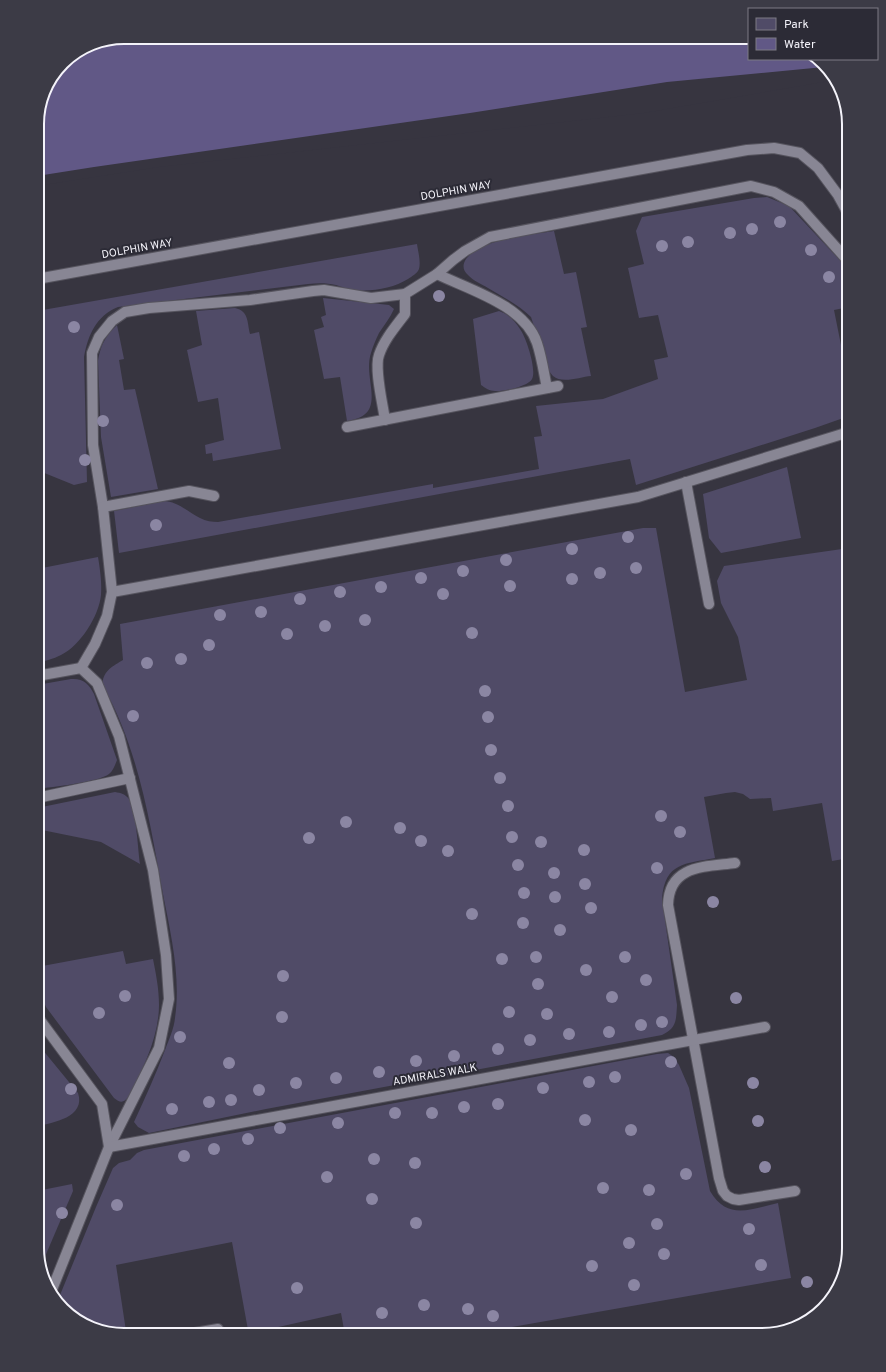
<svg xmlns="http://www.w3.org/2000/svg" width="886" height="1372" font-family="Overpass,sans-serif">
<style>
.green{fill:#504b67}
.water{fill:#615886}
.pier{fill:#373540}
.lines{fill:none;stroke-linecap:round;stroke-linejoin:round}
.service-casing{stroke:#56545e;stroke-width:12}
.service{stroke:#888694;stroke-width:10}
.tree{fill:#8b86a3}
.labels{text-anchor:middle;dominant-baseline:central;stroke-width:4;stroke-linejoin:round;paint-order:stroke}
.street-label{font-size:11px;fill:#f4f3fa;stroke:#2c2b36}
.rim{fill:none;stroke:#f4f3fa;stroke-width:2}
</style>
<rect width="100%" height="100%" fill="#373540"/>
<g class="green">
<path d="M767,197L789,206L849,270V307L834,310L849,385V416L815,428L636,485L630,459L119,553L114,511L163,501C177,501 188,512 200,518C206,521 212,522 218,522L433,484V488L539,469L534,437L542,436L536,406L603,399L658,379L654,360L668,357L658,315L639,318L628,268L644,264L636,231L642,217L754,198Z"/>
<path d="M554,231L564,274L576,272L587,327L581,328L591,376C580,377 562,384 553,376C551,374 549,371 548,368L531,317C519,305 503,297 488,288C482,284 473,281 468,275C463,271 462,265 466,259C481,239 530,235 554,231Z"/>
<path d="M417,244C418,251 421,262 419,269C417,274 412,276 408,279C392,289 367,293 348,289C344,288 340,286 336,285C327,283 318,283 308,284L118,307C96,316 88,335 84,357L87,482L74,485L37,470V311Z"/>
<path d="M323,298L380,304L389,305L394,309C390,318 384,325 379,333C376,339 373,346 371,353C362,380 390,415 347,421L340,377L324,379L314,330L324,327L321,317L326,315Z"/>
<path d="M235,308C249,311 247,322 250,334L259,332L281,449L213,461L212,453L206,454L205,445L224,440L218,398L198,402L187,350L202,345L196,311Z"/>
<path d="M499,311C508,314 515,321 520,329C526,337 537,370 532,379C529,386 503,392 495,391C490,391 485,388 481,385L473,319Z"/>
<path d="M117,325L124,359L119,360L124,390L135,389L158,489L111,497L101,437L98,361C101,344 105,337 117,325Z"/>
<path d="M787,467L801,538L721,553L709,538L703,494Z"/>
<path d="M643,528H656L685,692L747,680L738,637L721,603L717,581L724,566L849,548V858L832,861L822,803L773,811L771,798L750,799L743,794L735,792L726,793L704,797L715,858C685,864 665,862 662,899L677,1005C676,1020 677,1028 662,1035L266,1109L149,1133L138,1127L134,1122C145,1098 156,1074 165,1050C169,1039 174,1029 175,1018C181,977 171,935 163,894C150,823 139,750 103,686C101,672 113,666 123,660L120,624Z"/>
<path d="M98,557C100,569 102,583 101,595C99,616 80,646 61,655C53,659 45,661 37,663V569Z"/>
<path d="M71,679C83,678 89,684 94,694L117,760C115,765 113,771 109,774C99,782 52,787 37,789V685Z"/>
<path d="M115,792C121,793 125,794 129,799C136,807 138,851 140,864L101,842L37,829V808Z"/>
<path d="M123,951L126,964L153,959C156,974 159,989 159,1005C159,1037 143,1069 128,1097C124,1103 120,1103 114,1098L46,1007L38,989L37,967Z"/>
<path d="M37,1043L78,1093C86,1117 53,1123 37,1126Z"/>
<path d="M668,1053L674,1057L679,1065L689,1088L710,1191C728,1221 750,1209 778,1203L791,1278L512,1327L508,1335H345L341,1313L256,1332L248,1330L232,1242L116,1265L126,1331L115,1334L76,1320L58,1300L96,1207L113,1168L119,1163L130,1160L137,1153L144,1150L657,1054Z"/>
<path d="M72,1184L73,1191L41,1266L37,1248V1191Z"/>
</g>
<path class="water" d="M124,37H749V59H817L834,78L159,165L37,184V118L44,90L63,62L91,44Z"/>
<path class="pier" d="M824,67L835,80L644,113L159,167L37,186V176L94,167L470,113L667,82Z"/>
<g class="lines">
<defs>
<g id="service">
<path d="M437,274C470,290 524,305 537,343C542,358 544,374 547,388"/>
<path d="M37,279L747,150L774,148L800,153L818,168L838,195L849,215"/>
<path d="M385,420C383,405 374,369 379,355C384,340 395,327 405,314V294"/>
<path d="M347,427L558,386"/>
<path d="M686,482L709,604"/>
<path d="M103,507L93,445L92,353L99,337L112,321L125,312L149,308L250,300L313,291L324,290L371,298L405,294L437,274L453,260L465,251L490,237L751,186L774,192L799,206L849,262"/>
<path d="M112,592L638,497L849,432"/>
<path d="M81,668L95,644L107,616L112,592L103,507L189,491L214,496"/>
<path d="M37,676L81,668L97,683L119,736L153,870L166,955L169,999L159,1048L109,1147L51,1292"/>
<path d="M37,798L130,778"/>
<path d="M735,863C704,867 669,865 668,905L719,1178L723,1191L727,1196L733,1199L739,1200L795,1191"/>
<path d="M37,1016L102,1104L109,1147"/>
<path d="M109,1147L765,1027"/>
<path d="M183,1335L218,1329"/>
</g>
</defs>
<use href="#service" class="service-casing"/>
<use href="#service" class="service"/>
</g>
<g class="tree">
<circle cx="780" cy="222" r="6"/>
<circle cx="752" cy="229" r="6"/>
<circle cx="730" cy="233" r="6"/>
<circle cx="688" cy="242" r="6"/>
<circle cx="662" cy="246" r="6"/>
<circle cx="811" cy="250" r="6"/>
<circle cx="829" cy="277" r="6"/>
<circle cx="439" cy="296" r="6"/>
<circle cx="74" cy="327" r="6"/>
<circle cx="103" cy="421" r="6"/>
<circle cx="85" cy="460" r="6"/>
<circle cx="156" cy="525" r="6"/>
<circle cx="628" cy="537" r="6"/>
<circle cx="572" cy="549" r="6"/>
<circle cx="506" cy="560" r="6"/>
<circle cx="636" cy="568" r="6"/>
<circle cx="463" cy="571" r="6"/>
<circle cx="600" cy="573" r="6"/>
<circle cx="421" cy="578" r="6"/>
<circle cx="572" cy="579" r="6"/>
<circle cx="510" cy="586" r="6"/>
<circle cx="381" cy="587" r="6"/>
<circle cx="340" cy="592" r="6"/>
<circle cx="443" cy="594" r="6"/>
<circle cx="300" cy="599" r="6"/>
<circle cx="261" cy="612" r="6"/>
<circle cx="220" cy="615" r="6"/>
<circle cx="365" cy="620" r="6"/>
<circle cx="325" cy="626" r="6"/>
<circle cx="472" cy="633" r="6"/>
<circle cx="287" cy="634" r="6"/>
<circle cx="209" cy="645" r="6"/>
<circle cx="181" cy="659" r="6"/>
<circle cx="147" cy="663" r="6"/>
<circle cx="485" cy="691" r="6"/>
<circle cx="133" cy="716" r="6"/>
<circle cx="488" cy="717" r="6"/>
<circle cx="491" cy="750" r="6"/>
<circle cx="500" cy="778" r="6"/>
<circle cx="508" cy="806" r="6"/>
<circle cx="661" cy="816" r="6"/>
<circle cx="346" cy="822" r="6"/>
<circle cx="400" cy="828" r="6"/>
<circle cx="680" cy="832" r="6"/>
<circle cx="512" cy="837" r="6"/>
<circle cx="309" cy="838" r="6"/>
<circle cx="421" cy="841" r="6"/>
<circle cx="541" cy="842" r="6"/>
<circle cx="584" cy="850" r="6"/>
<circle cx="448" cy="851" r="6"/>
<circle cx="518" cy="865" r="6"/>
<circle cx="657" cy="868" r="6"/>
<circle cx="554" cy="873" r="6"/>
<circle cx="585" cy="884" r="6"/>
<circle cx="524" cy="893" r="6"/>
<circle cx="555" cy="897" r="6"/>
<circle cx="713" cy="902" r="6"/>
<circle cx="591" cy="908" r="6"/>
<circle cx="472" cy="914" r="6"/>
<circle cx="523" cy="923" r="6"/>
<circle cx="560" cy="930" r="6"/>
<circle cx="536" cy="957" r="6"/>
<circle cx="625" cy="957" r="6"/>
<circle cx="502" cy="959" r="6"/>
<circle cx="586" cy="970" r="6"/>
<circle cx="283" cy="976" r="6"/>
<circle cx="646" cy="980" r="6"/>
<circle cx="538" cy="984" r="6"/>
<circle cx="125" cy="996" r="6"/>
<circle cx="612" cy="997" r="6"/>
<circle cx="736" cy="998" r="6"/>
<circle cx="509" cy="1012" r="6"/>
<circle cx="99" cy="1013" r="6"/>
<circle cx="547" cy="1014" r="6"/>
<circle cx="282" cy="1017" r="6"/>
<circle cx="662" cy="1022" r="6"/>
<circle cx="641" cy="1025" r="6"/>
<circle cx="609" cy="1032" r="6"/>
<circle cx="569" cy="1034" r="6"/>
<circle cx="180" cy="1037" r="6"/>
<circle cx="530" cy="1040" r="6"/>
<circle cx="498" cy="1049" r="6"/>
<circle cx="454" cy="1056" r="6"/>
<circle cx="416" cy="1061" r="6"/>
<circle cx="671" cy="1062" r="6"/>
<circle cx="229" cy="1063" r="6"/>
<circle cx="379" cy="1072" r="6"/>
<circle cx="615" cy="1077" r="6"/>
<circle cx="336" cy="1078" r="6"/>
<circle cx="589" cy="1082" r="6"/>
<circle cx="296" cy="1083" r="6"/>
<circle cx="753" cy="1083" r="6"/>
<circle cx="543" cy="1088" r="6"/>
<circle cx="71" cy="1089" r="6"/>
<circle cx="259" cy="1090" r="6"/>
<circle cx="231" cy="1100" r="6"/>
<circle cx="209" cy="1102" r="6"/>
<circle cx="498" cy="1104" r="6"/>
<circle cx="464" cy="1107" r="6"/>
<circle cx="172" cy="1109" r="6"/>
<circle cx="395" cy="1113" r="6"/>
<circle cx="432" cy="1113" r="6"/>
<circle cx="585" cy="1120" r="6"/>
<circle cx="758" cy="1121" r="6"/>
<circle cx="338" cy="1123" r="6"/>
<circle cx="280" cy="1128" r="6"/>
<circle cx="631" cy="1130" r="6"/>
<circle cx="248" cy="1139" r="6"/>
<circle cx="214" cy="1149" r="6"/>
<circle cx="184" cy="1156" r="6"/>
<circle cx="374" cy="1159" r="6"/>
<circle cx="415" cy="1163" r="6"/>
<circle cx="765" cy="1167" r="6"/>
<circle cx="686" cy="1174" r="6"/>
<circle cx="327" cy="1177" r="6"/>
<circle cx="603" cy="1188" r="6"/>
<circle cx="649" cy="1190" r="6"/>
<circle cx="372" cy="1199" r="6"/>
<circle cx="117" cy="1205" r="6"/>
<circle cx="62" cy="1213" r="6"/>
<circle cx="416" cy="1223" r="6"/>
<circle cx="657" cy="1224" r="6"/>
<circle cx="749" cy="1229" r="6"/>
<circle cx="629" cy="1243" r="6"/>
<circle cx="664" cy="1254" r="6"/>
<circle cx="761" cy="1265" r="6"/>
<circle cx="592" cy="1266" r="6"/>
<circle cx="807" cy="1282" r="6"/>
<circle cx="634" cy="1285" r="6"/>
<circle cx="297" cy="1288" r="6"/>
<circle cx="424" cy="1305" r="6"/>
<circle cx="468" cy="1309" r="6"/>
<circle cx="382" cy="1313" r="6"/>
<circle cx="493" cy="1316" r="6"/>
</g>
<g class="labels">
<g class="street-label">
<text transform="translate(456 191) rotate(-10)">DOLPHIN WAY</text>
<text transform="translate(137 249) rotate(-10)">DOLPHIN WAY</text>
<text transform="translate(435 1075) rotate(-10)">ADMIRALS WALK</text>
</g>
</g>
<path d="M0 0H886V1372H0ZM124 44H762A80 80 0 0 1 842 124V1248A80 80 0 0 1 762 1328H124A80 80 0 0 1 44 1248V124A80 80 0 0 1 124 44Z" fill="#3c3b46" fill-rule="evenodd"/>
<path class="rim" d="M124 44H762A80 80 0 0 1 842 124V1248A80 80 0 0 1 762 1328H124A80 80 0 0 1 44 1248V124A80 80 0 0 1 124 44Z"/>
<rect x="748" y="8" width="130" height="52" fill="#2c2b36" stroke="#7c7b84"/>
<rect x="756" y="18" width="20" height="12" fill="#504b67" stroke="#7c7b84"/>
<text x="784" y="28" font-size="12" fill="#f4f3fa">Park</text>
<rect x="756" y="38" width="20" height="12" fill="#615886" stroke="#7c7b84"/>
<text x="784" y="48" font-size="12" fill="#f4f3fa">Water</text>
</svg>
